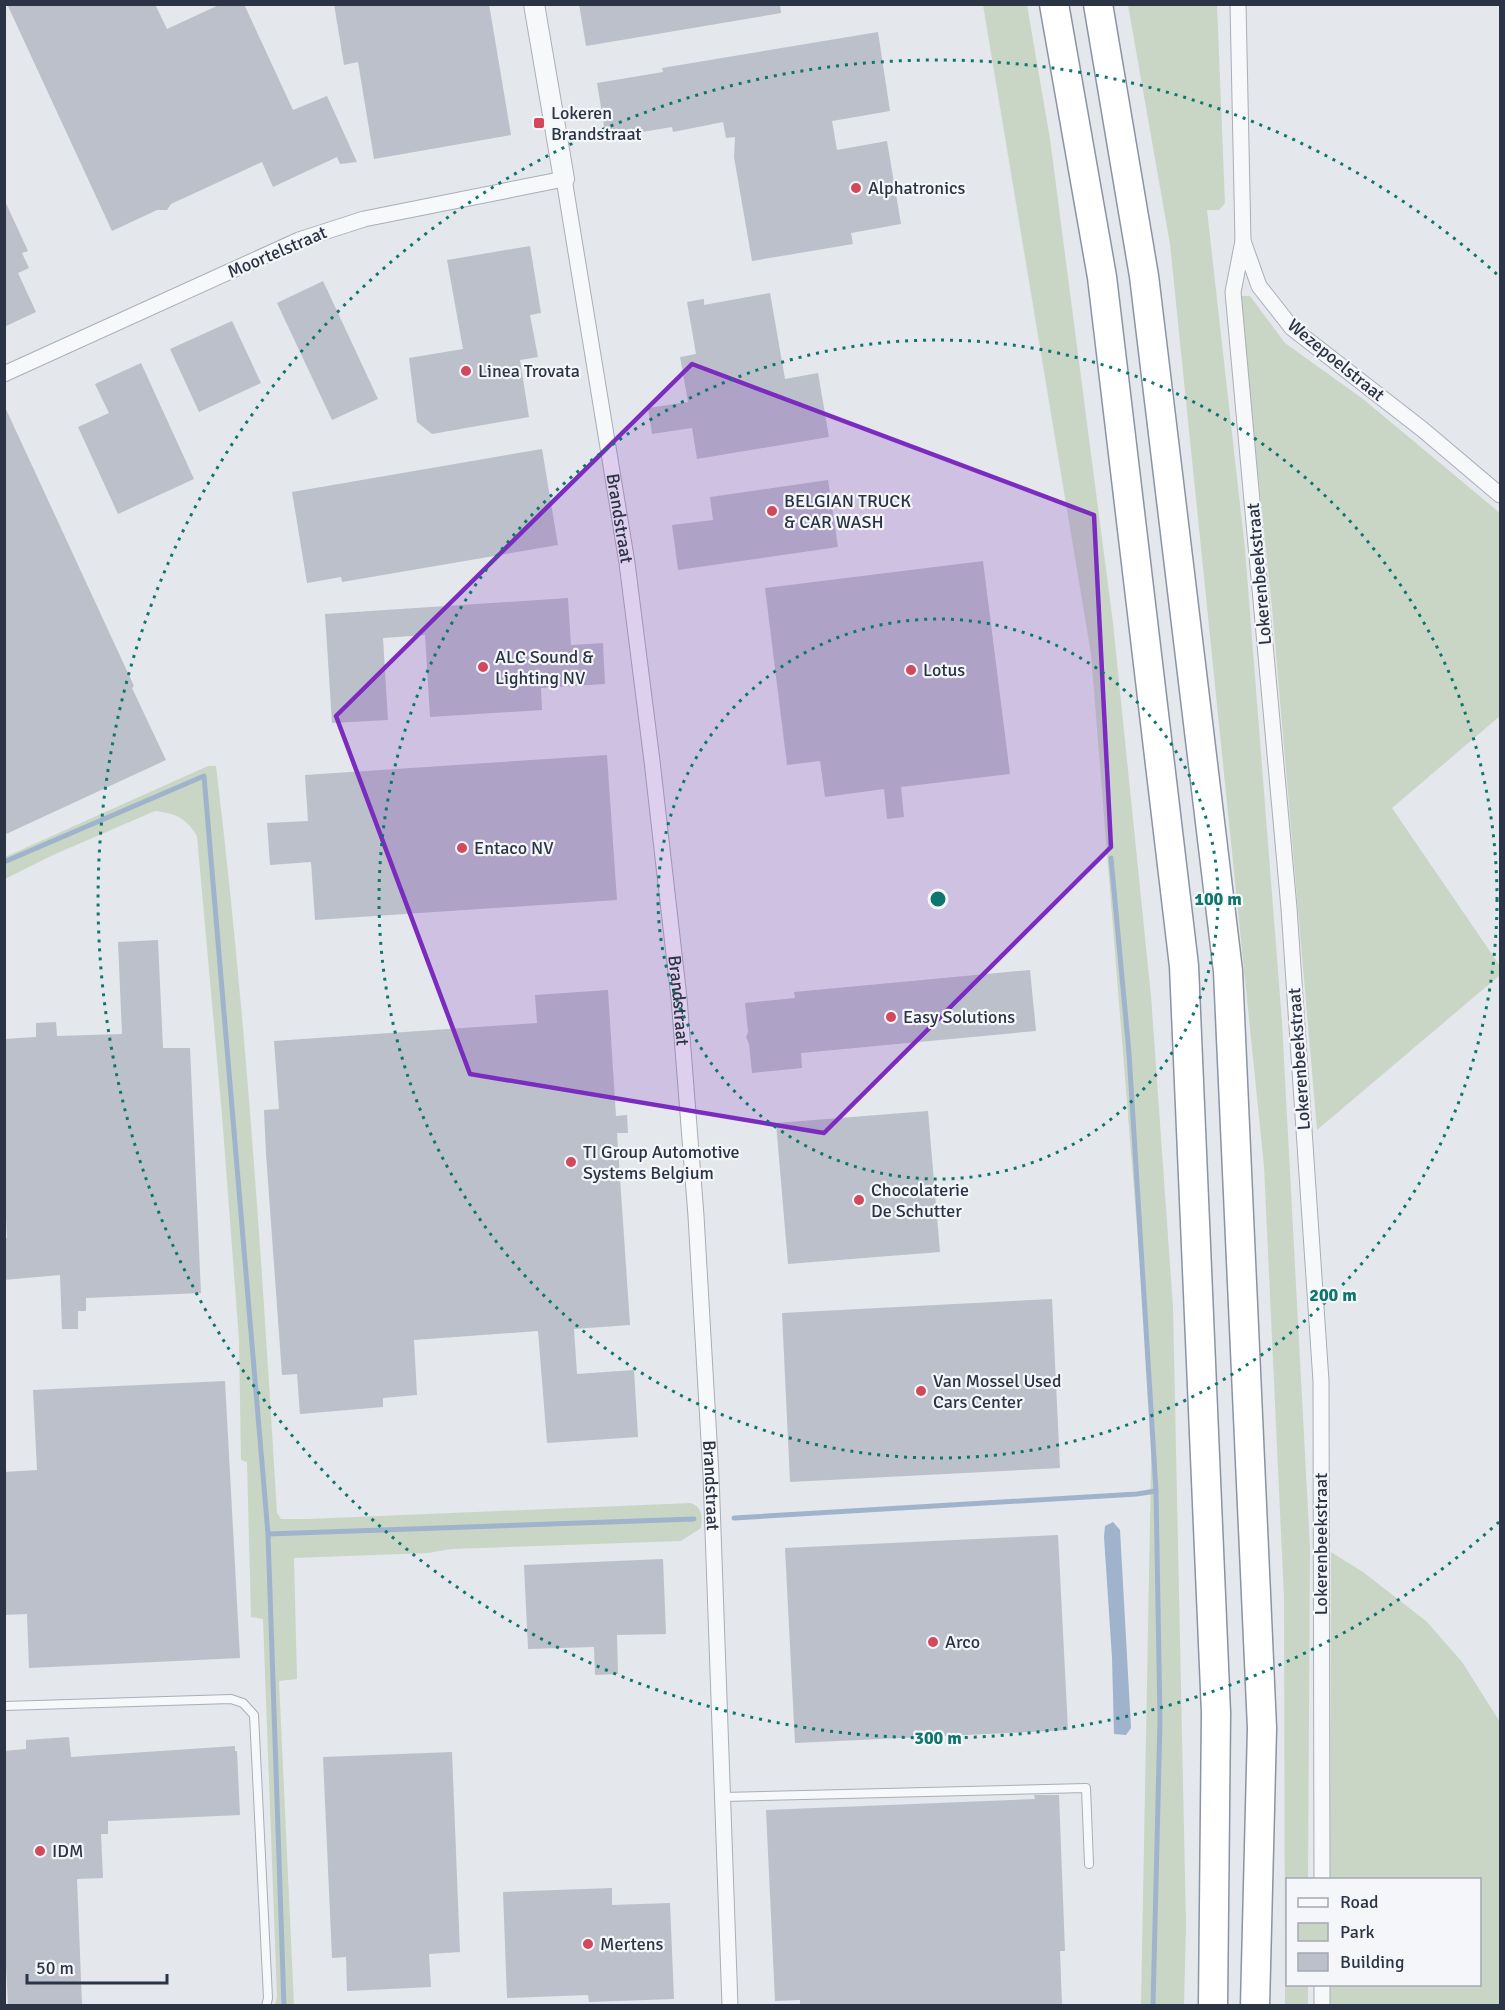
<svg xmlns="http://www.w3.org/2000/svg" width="1505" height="2010" font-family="Signika,sans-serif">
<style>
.green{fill:#c9d6c5}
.water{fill:#9fb4cc}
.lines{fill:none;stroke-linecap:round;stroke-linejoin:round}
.stream{stroke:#9fb4cc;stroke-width:5}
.building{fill:#bbc0ca}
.service-casing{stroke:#a9aeb7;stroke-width:10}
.minor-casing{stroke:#a9aeb7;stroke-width:17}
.tertiary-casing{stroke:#a9aeb7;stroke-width:22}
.motorway-casing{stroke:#8b94a3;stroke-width:31}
.service{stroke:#f7f8fa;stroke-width:8}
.minor{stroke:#f7f8fa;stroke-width:15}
.tertiary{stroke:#f7f8fa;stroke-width:20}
.motorway{stroke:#fff;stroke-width:28}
.marked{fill:#7b2cbf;fill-opacity:0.2;stroke:#7b2cbf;stroke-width:4.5;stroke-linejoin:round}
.ring{fill:none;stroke:#0f766e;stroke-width:3;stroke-dasharray:3 6}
.poi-dot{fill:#d1495b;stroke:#f4f6f9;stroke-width:2}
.labels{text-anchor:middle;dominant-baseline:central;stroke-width:4.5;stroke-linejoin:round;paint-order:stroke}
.poi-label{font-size:18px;fill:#2b3445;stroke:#f4f6f9;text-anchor:start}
.street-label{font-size:18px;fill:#2b3445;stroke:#f4f6f9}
.centre{fill:#0f766e;stroke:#f4f6f9;stroke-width:3}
.ring-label{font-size:18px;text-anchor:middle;font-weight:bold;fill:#0f766e;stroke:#f4f6f9;stroke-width:4.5;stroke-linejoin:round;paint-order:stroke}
</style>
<rect width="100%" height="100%" fill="#e4e7ec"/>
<g class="green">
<path d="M983,5H1027L1050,139L1113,623L1151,996L1173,1307L1186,1925L1184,2005H1141L1152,1414L1091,654Z"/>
<path d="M1128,5H1217L1225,203L1219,210H1207L1245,549L1282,1022L1310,1548L1308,1879L1288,1880V1984L1308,1985V2005H1285L1284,1598L1264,1166L1170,244Z"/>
<path d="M1242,296H1250L1285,343L1363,399L1500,513V716L1392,808L1500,966V975L1317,1130L1272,608L1240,303Z"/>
<path d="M208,766H216C246,1014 262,1264 277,1513L281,1519H307L691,1503C703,1508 702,1516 701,1528L681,1541L451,1549L428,1553L294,1558L297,1679L279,1681L294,2005H275L277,1997L263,1619L251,1617L247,1462L241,1460L239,1340L222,1115L197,836C185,817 177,814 155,811L53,855L5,879V857Z"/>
<path d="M1331,1552L1363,1572L1426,1621L1462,1662L1500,1722V2005H1330V1985L1480,1984V1880L1330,1879Z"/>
</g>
<path class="water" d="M1113,1522L1120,1530L1131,1728L1126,1735L1114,1734L1112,1658L1104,1537L1105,1526Z"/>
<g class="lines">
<g class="stream">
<path d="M1111,858L1129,1053L1156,1491"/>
<path d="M4,862L204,776L268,1534L284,2006"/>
<path d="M734,1518L1137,1494L1156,1491L1160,1720L1153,2006"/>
<path d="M268,1534L694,1519"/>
</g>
</g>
<g class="building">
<path d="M7,4H155L167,29L221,4H244L293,110L327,96L357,162L340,164L337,157L273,187L262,162L171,204L167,210H157L112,231Z"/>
<path d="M334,4H489L511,135L374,159L358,62L344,65Z"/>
<path d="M579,4H780L781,13L586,46Z"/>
<path d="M878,32L890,111L832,121L837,150L887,141L901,224L851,233L853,244L752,261L734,157L735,137L726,138L723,122L673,132L672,127L606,138L597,83L663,72L662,68Z"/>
<path d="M4,199L28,251L22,253L29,268L18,273L36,312L4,327Z"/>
<path d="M530,246L541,313L530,315L538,357L520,360L529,417L432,434L417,422L409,358L463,349L447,260Z"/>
<path d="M323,281L378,399L332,420L277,303Z"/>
<path d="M770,293L785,379L818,373L829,437L697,459L692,428L652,434L648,408L688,402L680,357L696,354L687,302L704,299V305Z"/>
<path d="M232,321L261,383L199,412L170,349Z"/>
<path d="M141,363L194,479L118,514L78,427L109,413L95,384Z"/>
<path d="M4,405L134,686L132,688L166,760L4,835Z"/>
<path d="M542,449L558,545L342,582L341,577L307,583L292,492Z"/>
<path d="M828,480L838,547L678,570L672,525L713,520L710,497Z"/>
<path d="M983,561L1010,774L901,787L904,817L887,819L884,789L825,797L820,761L787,765L765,588Z"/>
<path d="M568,598L571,645L603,643L605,684L541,688L542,710L430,717L425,635L383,638L388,720L332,723L325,614Z"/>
<path d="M607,755L617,900L315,920L311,862L270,865L267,823L308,821L305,775Z"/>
<path d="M158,940L163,1048H190L201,1293L86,1298V1311H78V1329H62L60,1275L4,1280V1238H7L4,1183V1039L36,1037V1023L56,1022L57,1036L122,1034L118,942Z"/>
<path d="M1030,970L1036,1031L801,1053L802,1068L752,1073L749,1044L746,1037L748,1032L745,1003L795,998L794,992Z"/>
<path d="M608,990L616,1116L627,1115L628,1133H617L630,1325L574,1329L577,1374L634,1370L638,1437L547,1443L538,1331L414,1340L417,1395L383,1398V1407L300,1414L297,1374L282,1375L266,1154L264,1110L279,1109L274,1041L537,1023L535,995Z"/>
<path d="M928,1111L940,1252L788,1264L776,1123Z"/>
<path d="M1052,1299L1060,1468L790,1482L782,1313Z"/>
<path d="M225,1381L240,1658L29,1668L27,1614L4,1615V1472L37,1470L33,1390Z"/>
<path d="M1058,1535L1068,1730L795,1743L785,1548Z"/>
<path d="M663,1559L666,1634L617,1635L618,1674L595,1675L594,1647L528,1649L524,1565Z"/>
<path d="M69,1737L71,1757L235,1746V1751H237L240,1815L108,1821V1834H101L103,1878L77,1879L82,2005L8,2006L4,1924V1751L26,1749V1740Z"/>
<path d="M452,1752L460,1952L429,1954L431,1987L347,1991L346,1957L332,1958L323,1757Z"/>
<path d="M1034,1795H1059L1065,1951H1060L1062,2006H800V2000L775,2001L766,1810L1035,1799Z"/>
<path d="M612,1888V1905L670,1903L674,1999L589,2002L588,1995L507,1998L503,1892Z"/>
</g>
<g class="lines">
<defs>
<g id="service">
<path d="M4,1706L231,1699L243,1703L254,1715L268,1998L266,2006"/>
<path d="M724,1797L1086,1788L1089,1864"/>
</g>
<g id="minor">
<path d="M1238,4L1243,241L1259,286L1292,328L1422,429L1500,495"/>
<path d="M1243,241L1233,292L1289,908L1321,1381L1322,1880"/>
<path id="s1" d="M4,374L299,240L364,219L564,179L627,563L652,761L679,998L696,1216L711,1475L730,2006"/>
<path d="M1322,1984V2006"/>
</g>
<path id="tertiary" d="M534,4L564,179"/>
<g id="motorway">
<path d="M1054,4L1102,277L1184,966L1216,1713L1213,2006"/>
<path d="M1098,4L1144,276L1228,971L1262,1728L1255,2006"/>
</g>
</defs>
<use href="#service" class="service-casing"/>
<use href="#minor" class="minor-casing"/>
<use href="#tertiary" class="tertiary-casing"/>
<use href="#motorway" class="motorway-casing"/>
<use href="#service" class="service"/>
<use href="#minor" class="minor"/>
<use href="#tertiary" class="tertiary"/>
<use href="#motorway" class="motorway"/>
</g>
<path class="marked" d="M692,364L1094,515L1111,847L824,1133L470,1074L336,716Z"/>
<g class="ring">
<circle cx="938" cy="899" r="280"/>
<circle cx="938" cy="899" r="559"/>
<path d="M1499 1522A839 839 0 1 1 1499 276"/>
</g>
<g class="poi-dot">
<rect x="533" y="117" width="12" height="12" rx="3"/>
<circle cx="856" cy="188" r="6"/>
<circle cx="466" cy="371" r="6"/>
<circle cx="772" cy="511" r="6"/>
<circle cx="483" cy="667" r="6"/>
<circle cx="911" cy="670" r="6"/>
<circle cx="462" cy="848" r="6"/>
<circle cx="891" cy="1017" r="6"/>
<circle cx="571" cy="1162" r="6"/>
<circle cx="859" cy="1200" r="6"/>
<circle cx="921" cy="1391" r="6"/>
<circle cx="933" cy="1642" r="6"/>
<circle cx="40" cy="1851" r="6"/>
<circle cx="588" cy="1944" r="6"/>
</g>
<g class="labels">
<g class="poi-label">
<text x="551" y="113">Lokeren<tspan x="551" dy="21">Brandstraat</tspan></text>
<text x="868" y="188">Alphatronics</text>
<text x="478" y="371">Linea Trovata</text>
<text x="784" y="501">BELGIAN TRUCK<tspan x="784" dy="21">&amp; CAR WASH</tspan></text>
<text x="495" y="657">ALC Sound &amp;<tspan x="495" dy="21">Lighting NV</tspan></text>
<text x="923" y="670">Lotus</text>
<text x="474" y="848">Entaco NV</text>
<text x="903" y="1017">Easy Solutions</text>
<text x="583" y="1152">TI Group Automotive<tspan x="583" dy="21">Systems Belgium</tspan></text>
<text x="871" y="1190">Chocolaterie<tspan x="871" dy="21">De Schutter</tspan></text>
<text x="933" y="1381">Van Mossel Used<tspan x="933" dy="21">Cars Center</tspan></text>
<text x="945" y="1642">Arco</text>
<text x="52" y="1851">IDM</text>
<text x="600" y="1944">Mertens</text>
</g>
<g class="street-label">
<text transform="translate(277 252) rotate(-23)">Moortelstraat</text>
<text transform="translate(1336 360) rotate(39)">Wezepoelstraat</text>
<text stroke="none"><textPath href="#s1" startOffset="940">Brandstraat</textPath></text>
<text transform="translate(1259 574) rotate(-95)">Lokerenbeekstraat</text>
<text stroke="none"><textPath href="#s1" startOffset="1426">Brandstraat</textPath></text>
<text transform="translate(1299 1059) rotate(-94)">Lokerenbeekstraat</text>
<text stroke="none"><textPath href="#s1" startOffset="1912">Brandstraat</textPath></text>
<text transform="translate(1321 1544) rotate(-90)">Lokerenbeekstraat</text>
</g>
</g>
<circle cx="938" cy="899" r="9" class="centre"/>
<g class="ring-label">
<text x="1218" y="905">100 m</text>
<text x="1333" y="1301">200 m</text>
<text x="938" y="1744">300 m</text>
</g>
<rect width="1505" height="2010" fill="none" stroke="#2b3445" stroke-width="12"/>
<rect x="1286" y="1878" width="195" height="108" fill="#f4f6f9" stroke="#a4a8b1" stroke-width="1.5"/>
<rect x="1298" y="1898" width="30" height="9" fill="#f7f8fa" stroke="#a4a8b1" stroke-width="1.5"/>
<text x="1340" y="1908" font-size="18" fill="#2b3445">Road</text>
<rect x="1298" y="1923" width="30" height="18" fill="#c9d6c5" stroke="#a4a8b1" stroke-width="1.5"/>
<text x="1340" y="1938" font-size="18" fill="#2b3445">Park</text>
<rect x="1298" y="1953" width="30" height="18" fill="#bbc0ca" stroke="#a4a8b1" stroke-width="1.5"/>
<text x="1340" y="1968" font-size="18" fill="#2b3445">Building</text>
<path d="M27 1974v9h140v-9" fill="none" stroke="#2b3445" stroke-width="3"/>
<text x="36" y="1974" font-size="18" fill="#2b3445" stroke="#f4f6f9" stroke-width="4.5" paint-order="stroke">50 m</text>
</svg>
